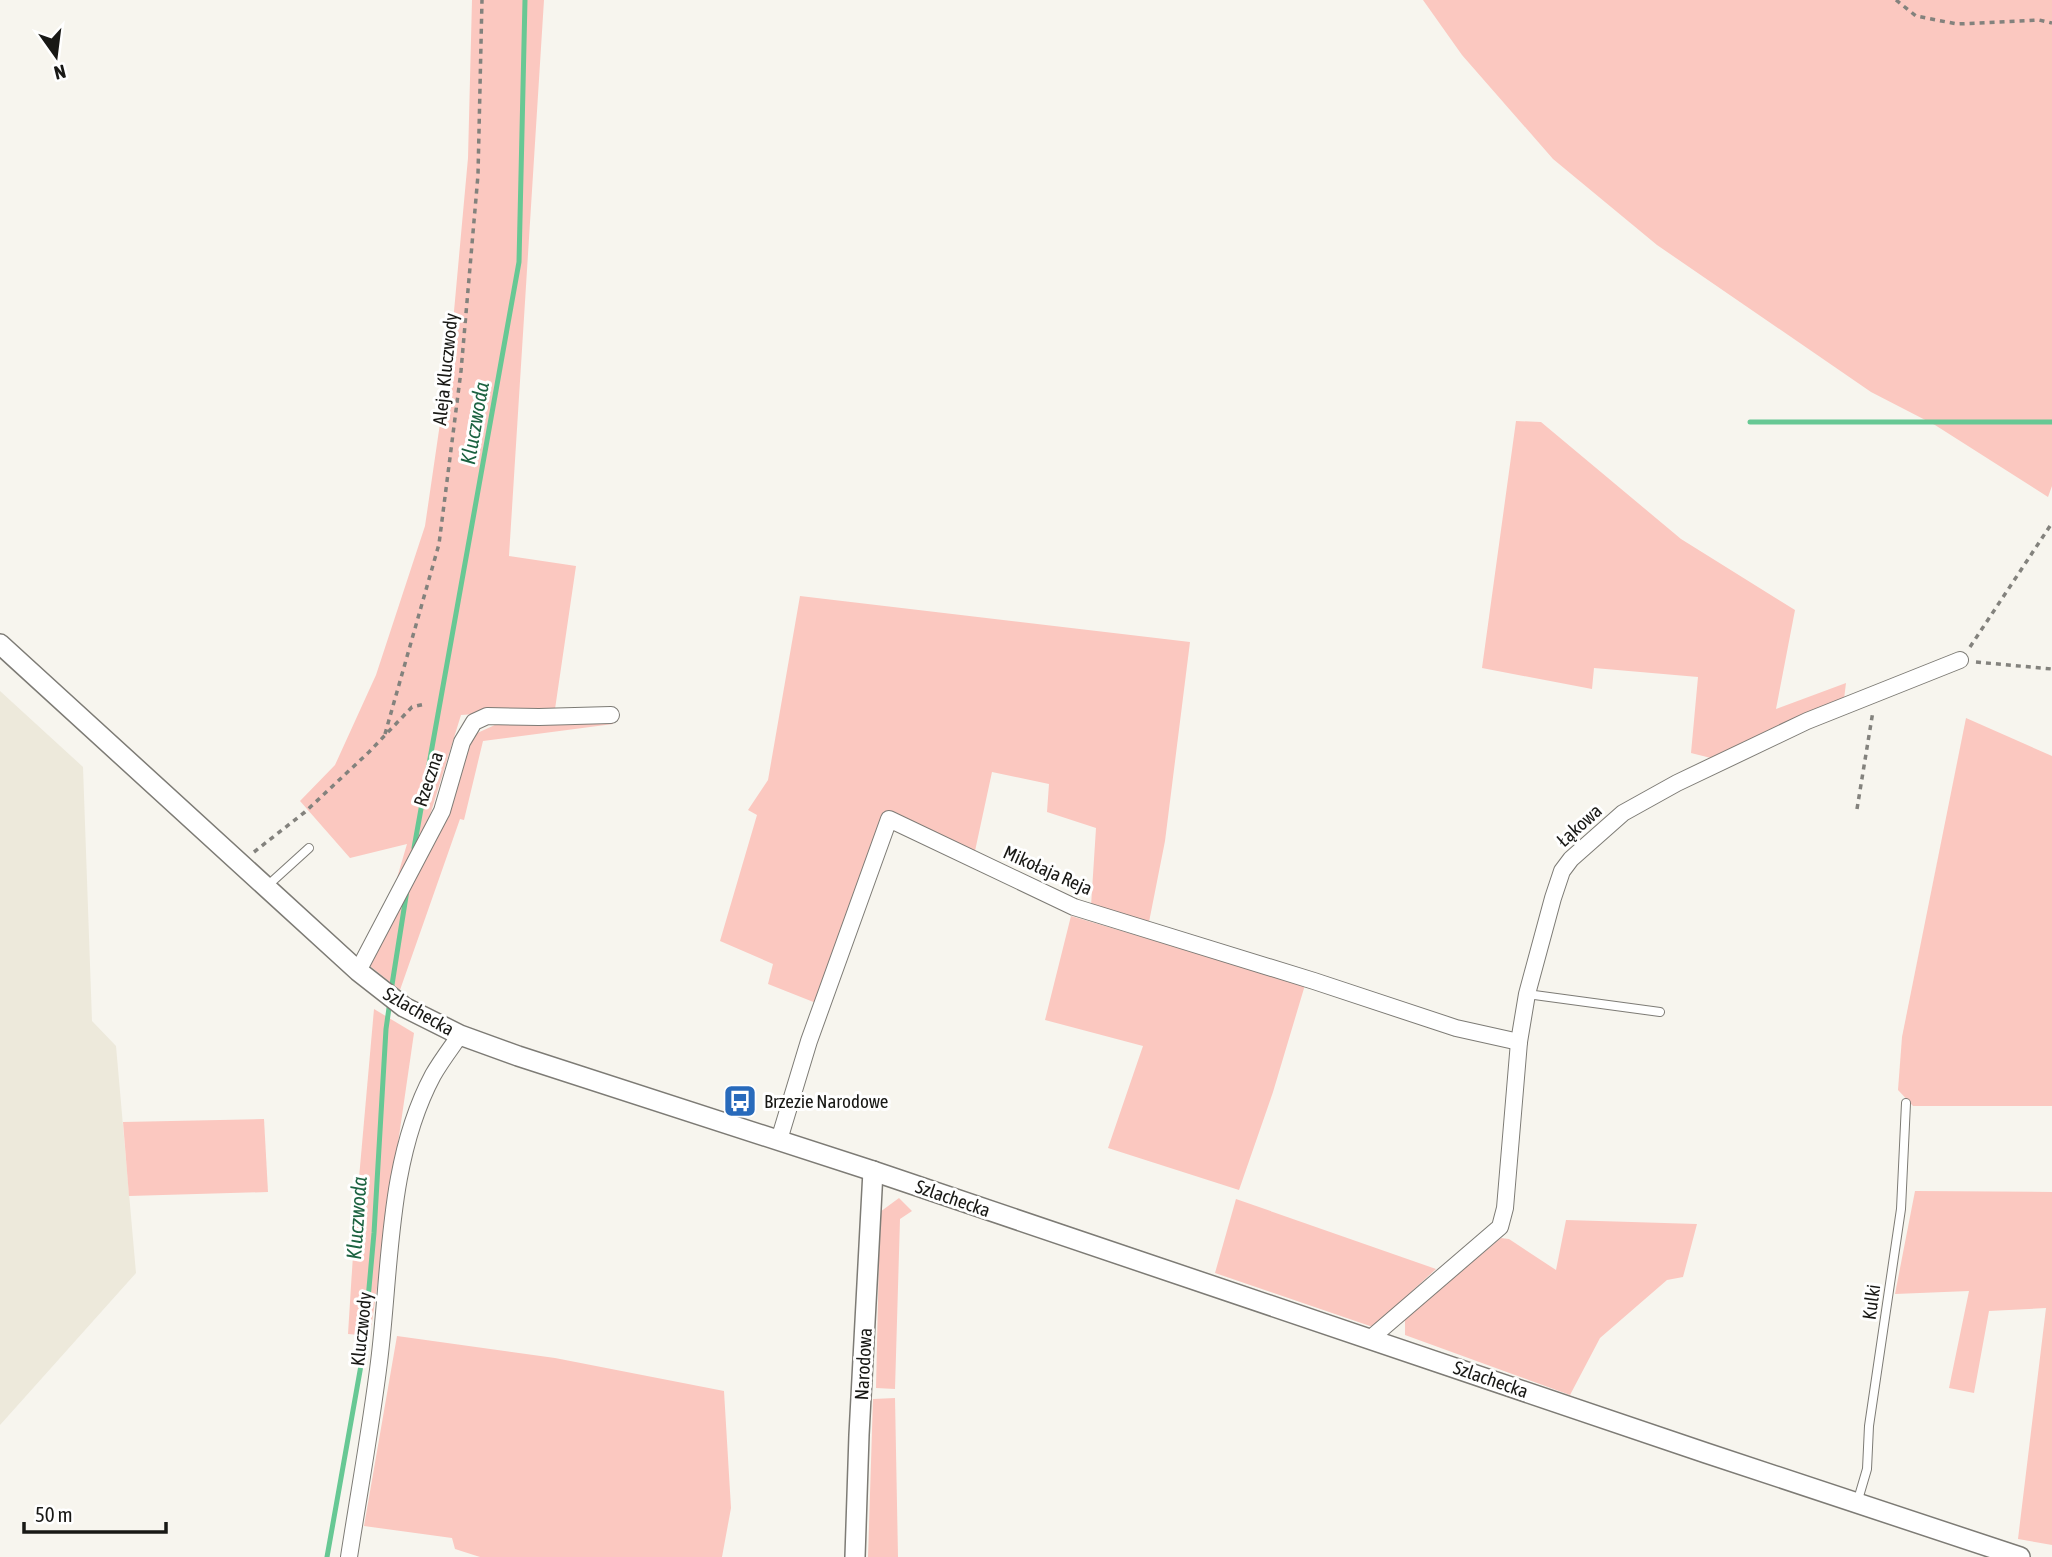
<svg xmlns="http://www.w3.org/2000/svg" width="2052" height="1557" font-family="'Asap Condensed',sans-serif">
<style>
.built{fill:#ede9db}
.green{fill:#fbc8c0}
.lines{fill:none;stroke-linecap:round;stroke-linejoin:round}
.stream{stroke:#67c894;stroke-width:5}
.service-casing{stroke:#7d7b75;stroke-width:10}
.minor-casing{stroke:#7d7b75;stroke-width:18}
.tertiary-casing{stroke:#7d7b75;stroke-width:22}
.path{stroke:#83827d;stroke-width:3.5;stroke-dasharray:5 5;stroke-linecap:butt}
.service{stroke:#fff;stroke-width:8}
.minor{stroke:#fff;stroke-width:16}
.tertiary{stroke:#fff;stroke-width:19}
.labels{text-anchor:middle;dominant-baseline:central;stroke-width:6;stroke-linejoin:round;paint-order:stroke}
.street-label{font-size:19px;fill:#181815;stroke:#fff}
.poi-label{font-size:19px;fill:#181815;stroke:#fff;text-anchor:start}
.water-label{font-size:21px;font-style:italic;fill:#1c6341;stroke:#fff}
</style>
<rect width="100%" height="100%" fill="#f7f5ee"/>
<path class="built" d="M0,691L83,767L92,1021L116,1046L136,1273L0,1425Z"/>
<g class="green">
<path d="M472,0H544L509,556L576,566L555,709L461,715L427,825L397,878L407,844L350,858L300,801L335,765L376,675L425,526L450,355L468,158Z"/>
<path d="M1423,0H2052V486L2048,497L1935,425L1871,392L1657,245L1553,159L1462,55Z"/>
<path d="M1516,421L1541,422L1681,539L1795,610L1776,709L1846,683L1844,699L1711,758L1691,753L1698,677L1594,668L1592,689L1482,668Z"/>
<path d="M800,596L1190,642L1165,841L1149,922L1091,906L1096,828L1047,812L1049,784L992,772L975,851L888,814L816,1003L768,984L773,964L720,941L757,815L748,810L768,780Z"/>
<path d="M1966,718L2052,756V1106H1913L1898,1090L1902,1037Z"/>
<path d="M613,719V724L483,741L464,820L460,819L400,990L370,966L449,815L473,735L497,724Z"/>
<path d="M1071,916L1305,985L1273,1092L1239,1190L1108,1148L1143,1046L1045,1020Z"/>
<path d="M374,1009L414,1033L370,1336L348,1334L355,1223Z"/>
<path d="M264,1119L268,1192L129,1196L123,1122Z"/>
<path d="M1915,1191L2052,1192V1545L2018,1539L2046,1308L1989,1311L1974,1393L1949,1388L1969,1291L1895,1294Z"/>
<path d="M899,1198L912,1211L900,1219L895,1389L876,1388L880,1212Z"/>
<path d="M1236,1199L1436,1269L1373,1327L1215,1273Z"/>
<path d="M1566,1220L1697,1224L1683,1277L1667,1280L1600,1338L1570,1395L1405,1335V1318L1501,1238L1509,1239L1556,1270Z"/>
<path d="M397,1336L555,1358L724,1391L731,1508L722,1557H480L455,1549L452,1538L364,1526Z"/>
<path d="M895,1398L898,1557H868L873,1399Z"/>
</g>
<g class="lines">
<g class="stream">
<path d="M1750,422H2052"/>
<path d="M414,848L519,262L525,0"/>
<path d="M391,991L407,890"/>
<path d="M327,1557L363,1354L374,1233L386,1029L390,1001"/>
</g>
<defs>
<g id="service">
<path d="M266,887L309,848"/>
<path d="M1527,994L1660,1012"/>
<path d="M1857,1503L1867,1469L1869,1426L1901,1209L1906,1103"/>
</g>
<g id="minor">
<path d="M358,971L442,811L462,742L474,722L487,716L539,717L611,715"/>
<path d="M779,1140L809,1041L889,819L1074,907L1314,981L1456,1028L1519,1042"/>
<path d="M1371,1338L1500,1227L1505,1208L1519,1042L1527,994L1553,898L1562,871L1571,859L1623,813L1677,783L1807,721L1960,660"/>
<path d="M349,1557C359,1492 371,1427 379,1362C391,1267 387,1161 433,1075C441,1061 451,1048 460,1035"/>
</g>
<g id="tertiary">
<path d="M0,644L358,971L404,1007L460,1035L518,1056L873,1171L1706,1453L2020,1557"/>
<path d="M855,1557L859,1435L873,1171"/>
</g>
</defs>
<use href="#service" class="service-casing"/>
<use href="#minor" class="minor-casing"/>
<use href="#tertiary" class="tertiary-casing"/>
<g class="path">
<path d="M1896,0L1916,16L1957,24L2039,20L2052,23"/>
<path d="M1970,647L2052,523"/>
<path d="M1976,662L2052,669"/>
<path d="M385,734L439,544L461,371L478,175L482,0"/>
<path d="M1857,809L1873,711"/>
<path d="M254,852L305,812L369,752L412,707L425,704"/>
</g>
<use href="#service" class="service"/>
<use href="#minor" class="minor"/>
<use href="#tertiary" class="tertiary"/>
</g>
<defs>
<symbol id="bus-square" viewBox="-11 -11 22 22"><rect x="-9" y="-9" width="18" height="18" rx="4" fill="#286abb" stroke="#fff"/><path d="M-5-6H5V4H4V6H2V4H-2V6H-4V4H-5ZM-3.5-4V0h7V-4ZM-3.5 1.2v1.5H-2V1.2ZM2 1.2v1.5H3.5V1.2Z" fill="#fff"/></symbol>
</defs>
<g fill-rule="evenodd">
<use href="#bus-square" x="721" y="1082" width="38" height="38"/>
</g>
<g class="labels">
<g class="street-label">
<text transform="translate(445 369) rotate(-84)">Aleja Kluczwody</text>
<text transform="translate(428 779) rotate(-72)">Rzeczna</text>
<text transform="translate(1579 825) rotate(-42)">Łąkowa</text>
<text transform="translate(1048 870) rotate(24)">Mikołaja Reja</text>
<text transform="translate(419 1011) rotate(30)">Szlachecka</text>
<text transform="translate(953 1198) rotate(19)">Szlachecka</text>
<text transform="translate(1871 1302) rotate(-82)">Kulki</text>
<text transform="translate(361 1329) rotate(-84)">Kluczwody</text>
<text transform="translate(863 1364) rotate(-87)">Narodowa</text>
<text transform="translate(1491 1379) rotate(19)">Szlachecka</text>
</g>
<g class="poi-label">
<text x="764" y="1101">Brzezie Narodowe</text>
</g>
<g class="water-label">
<text transform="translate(474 423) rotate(-80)">Kluczwoda</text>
<text transform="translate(356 1218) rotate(-86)">Kluczwoda</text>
</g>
</g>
<g transform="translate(56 56) rotate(166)" stroke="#ffffff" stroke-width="5" paint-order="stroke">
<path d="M0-5L12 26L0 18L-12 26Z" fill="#181815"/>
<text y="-10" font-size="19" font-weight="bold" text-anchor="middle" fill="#181815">N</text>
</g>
<path d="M24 1522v10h142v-10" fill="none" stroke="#181815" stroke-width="3.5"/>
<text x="35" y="1522" font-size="21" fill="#181815" stroke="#ffffff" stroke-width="5" paint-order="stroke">50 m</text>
</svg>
